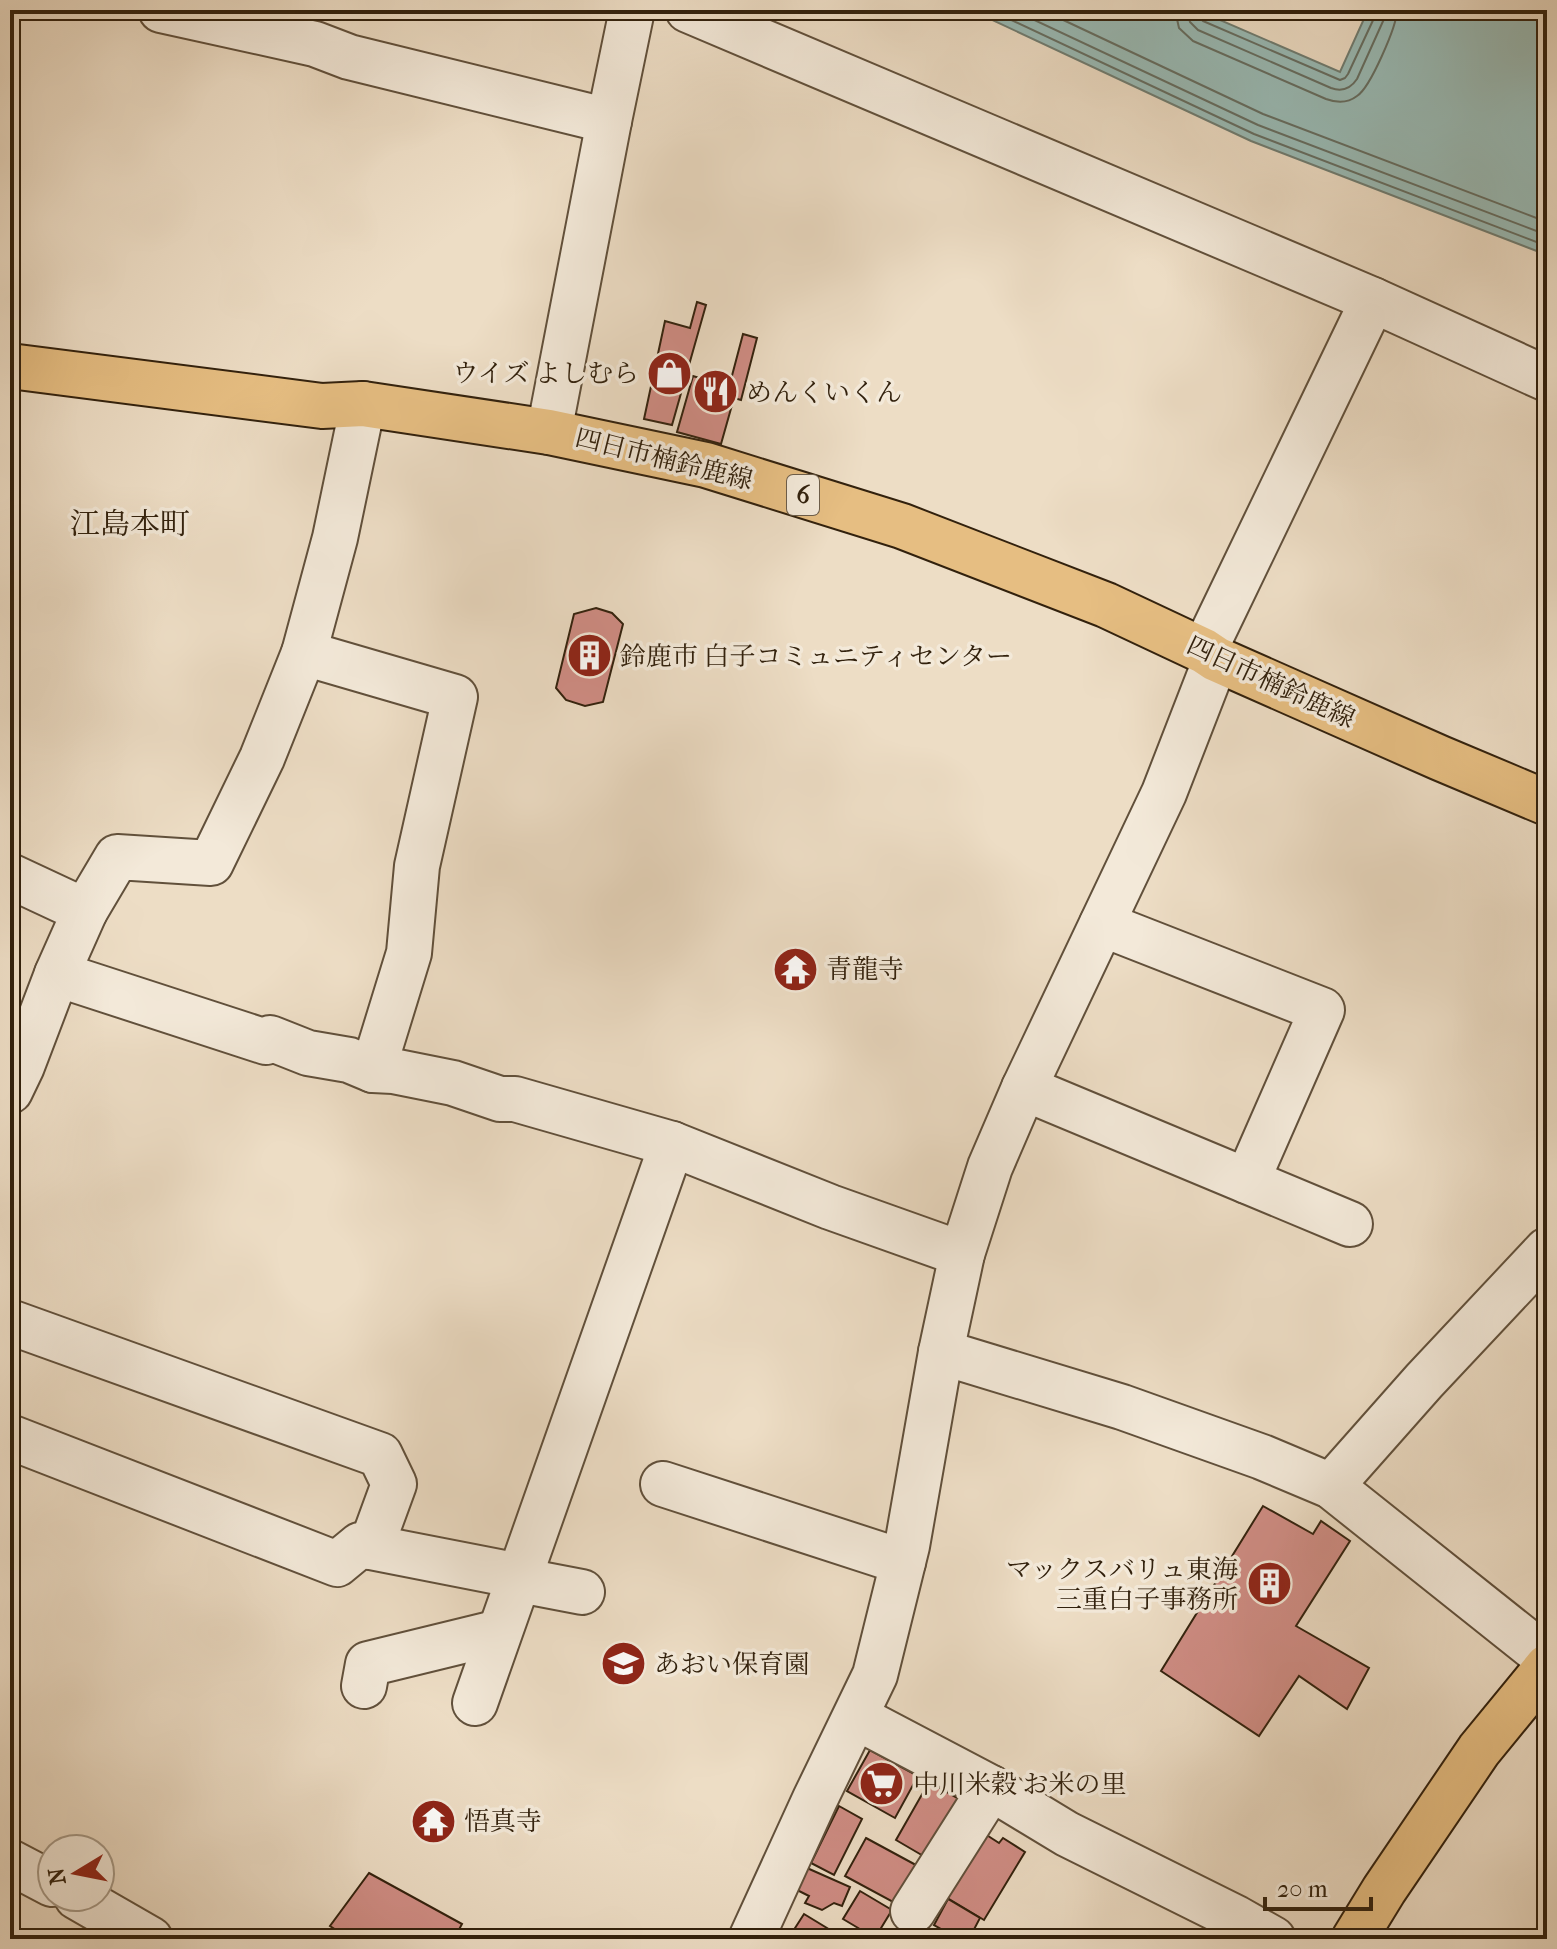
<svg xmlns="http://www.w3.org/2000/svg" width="1557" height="1949" font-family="'IM FELL French Canon','Noto Serif JP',serif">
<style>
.water{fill:#99bbb6;stroke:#707d72;stroke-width:2}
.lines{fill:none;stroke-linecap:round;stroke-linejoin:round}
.shore{stroke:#666e62;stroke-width:2}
.building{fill:#d08d85;stroke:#32210d;stroke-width:2}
.minor-casing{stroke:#61503b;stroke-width:48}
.major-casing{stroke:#32210d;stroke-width:48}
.minor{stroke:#f3e9d9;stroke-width:44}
.major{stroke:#e6be82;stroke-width:44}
.labels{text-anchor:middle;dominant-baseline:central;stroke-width:7;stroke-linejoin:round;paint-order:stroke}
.shield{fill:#f3e9d9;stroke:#6c5d4a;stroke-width:2}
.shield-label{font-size:24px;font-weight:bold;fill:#32210d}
.poi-label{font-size:26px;fill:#32210d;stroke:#f3e9d9;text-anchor:start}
.street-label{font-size:26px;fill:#32210d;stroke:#f3e9d9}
.quarter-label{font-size:30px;fill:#32210d;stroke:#f3e9d9}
</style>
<rect width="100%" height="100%" fill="#edddc5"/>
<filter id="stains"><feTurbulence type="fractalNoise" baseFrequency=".0025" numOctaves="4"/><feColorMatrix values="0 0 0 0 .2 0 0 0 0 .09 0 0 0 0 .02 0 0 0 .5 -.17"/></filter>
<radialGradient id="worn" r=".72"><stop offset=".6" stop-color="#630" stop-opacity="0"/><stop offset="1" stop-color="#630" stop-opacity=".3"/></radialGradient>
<path class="water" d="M971,10H1197L1340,72L1368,10H1547V255L1251,141Z"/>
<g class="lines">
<g class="shore">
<path d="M990,10L1254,134L1547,246"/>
<path d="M1013,10L1258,125L1547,235"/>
<path d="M1042,10L1263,114L1547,222"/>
<path d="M1175,10L1179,28L1193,41L1326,99C1337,103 1348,103 1357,96C1370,88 1397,26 1397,10"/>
<path d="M1187,10L1190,22L1198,30L1331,88C1342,92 1351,88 1357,79L1384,19L1385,10"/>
<path d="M1197,10L1198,16L1203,21L1340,80L1345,78L1348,74L1375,16V10"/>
</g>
</g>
<g class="building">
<path d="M697,302L706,305L672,425L644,419L665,321L690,328Z"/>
<path d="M743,334L757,338L741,400L734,398L721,444L677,432L693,376L729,387Z"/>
<path d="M596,608L612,613L623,624L603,702L585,706L566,700L556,688L574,614Z"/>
<path d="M1263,1506L1313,1534L1321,1521L1350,1541L1296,1626L1369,1668L1347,1709L1299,1676L1259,1736L1161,1671Z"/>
<path d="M870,1750L918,1776L895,1818L847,1791Z"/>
<path d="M929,1782L971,1806L937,1864L896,1840Z"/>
<path d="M839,1806L862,1819L834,1875L811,1863Z"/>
<path d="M982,1832L999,1843L1003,1838L1025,1852L984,1920L944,1896Z"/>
<path d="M866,1838L927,1871L906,1909L845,1876Z"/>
<path d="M807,1868L850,1887L842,1906L834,1903L822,1910L805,1903L809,1896L797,1890Z"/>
<path d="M369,1873L462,1924L454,1939H350L330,1926Z"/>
<path d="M860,1891L892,1910L875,1938L843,1919Z"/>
<path d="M948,1899L980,1918L969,1939H959L934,1925Z"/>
<path d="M804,1914L845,1939H788Z"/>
</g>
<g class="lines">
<defs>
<g id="minor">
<path d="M161,10L315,44L349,57L609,121"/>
<path d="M688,10L1373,300L1547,379"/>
<path d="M549,432L609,121L632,10"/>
<path d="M1204,651L1373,300"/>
<path d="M304,653L335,538L363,404"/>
<path d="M10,876L85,911L57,974"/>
<path d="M85,911L117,857L211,863L262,758L304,653L455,697L417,866L409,953L373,1070"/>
<path d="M1024,1088L1247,1181L1322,1010L1102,924"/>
<path d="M10,1091L22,1066L57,974L266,1042L270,1038L308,1053L349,1060L373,1070L393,1071L453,1083L500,1099H515L672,1144L830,1207L962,1254"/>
<path d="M1247,1181L1350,1224"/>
<path d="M10,1322L380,1455L394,1484L371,1547"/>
<path d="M941,1352L1122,1407L1262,1457L1331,1486L1547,1658"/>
<path d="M10,1437L337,1564L360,1545L519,1576L535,1583L582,1592"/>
<path d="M663,1484L903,1562"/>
<path d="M1331,1486L1424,1381L1547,1250"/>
<path d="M364,1686L368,1664L499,1632"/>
<path d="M475,1703L672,1144"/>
<path d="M856,1717L991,1788L1067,1834L1236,1918L1273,1939"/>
<path d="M10,1862L52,1884"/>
<path d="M77,1897L150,1939"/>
<path d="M913,1911L991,1788"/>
<path d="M751,1939L815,1799L875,1675L907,1546L941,1352L962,1254L990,1167L1024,1088L1164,793L1216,659"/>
</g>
<g id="major">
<path d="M10,366L322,406L363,404L549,432L706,465L902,526L1106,605L1204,651L1216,659L1440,758L1547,803"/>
<path d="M1354,1939L1384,1890L1479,1750L1547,1667"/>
</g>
</defs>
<use href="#minor" class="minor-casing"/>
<use href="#major" class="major-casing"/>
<use href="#minor" class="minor"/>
<use href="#major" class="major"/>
</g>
<defs>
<symbol id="shop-disc" viewBox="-11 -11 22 22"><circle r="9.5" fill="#8f2418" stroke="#f3e9d9"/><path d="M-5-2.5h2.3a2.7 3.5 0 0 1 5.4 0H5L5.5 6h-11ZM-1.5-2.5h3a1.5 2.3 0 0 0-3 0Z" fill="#fff"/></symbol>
<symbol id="restaurant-disc" viewBox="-11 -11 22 22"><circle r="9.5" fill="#8f2418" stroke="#f3e9d9"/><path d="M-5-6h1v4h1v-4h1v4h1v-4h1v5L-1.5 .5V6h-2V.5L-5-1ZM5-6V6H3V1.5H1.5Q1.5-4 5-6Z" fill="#fff"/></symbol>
<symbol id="building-disc" viewBox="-11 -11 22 22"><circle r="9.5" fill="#8f2418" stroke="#f3e9d9"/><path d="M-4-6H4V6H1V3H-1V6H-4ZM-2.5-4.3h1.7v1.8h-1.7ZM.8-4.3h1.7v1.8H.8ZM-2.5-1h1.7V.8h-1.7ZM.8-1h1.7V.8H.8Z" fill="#fff"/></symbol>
<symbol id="temple-disc" viewBox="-11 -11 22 22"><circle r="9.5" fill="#8f2418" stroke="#f3e9d9"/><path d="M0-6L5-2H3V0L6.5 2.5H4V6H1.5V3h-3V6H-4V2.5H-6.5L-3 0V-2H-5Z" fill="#fff"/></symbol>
<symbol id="school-disc" viewBox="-11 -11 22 22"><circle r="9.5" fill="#8f2418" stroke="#f3e9d9"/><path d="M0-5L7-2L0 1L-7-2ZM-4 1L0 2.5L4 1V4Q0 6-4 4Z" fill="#fff"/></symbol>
<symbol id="supermarket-disc" viewBox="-11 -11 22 22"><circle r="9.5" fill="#8f2418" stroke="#f3e9d9"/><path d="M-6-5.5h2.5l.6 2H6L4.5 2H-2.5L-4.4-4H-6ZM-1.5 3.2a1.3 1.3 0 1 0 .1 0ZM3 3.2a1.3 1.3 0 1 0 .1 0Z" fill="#fff"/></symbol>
</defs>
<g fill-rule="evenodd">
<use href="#shop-disc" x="644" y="348" width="51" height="51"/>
<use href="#restaurant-disc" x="690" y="366" width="51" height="51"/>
<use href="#building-disc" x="564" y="630" width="51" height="51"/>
<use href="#temple-disc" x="770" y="944" width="51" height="51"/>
<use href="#building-disc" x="1244" y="1558" width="51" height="51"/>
<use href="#school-disc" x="598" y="1638" width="51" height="51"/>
<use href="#supermarket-disc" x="856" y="1758" width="51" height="51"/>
<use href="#temple-disc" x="408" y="1796" width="51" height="51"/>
</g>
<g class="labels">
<rect class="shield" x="787" y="475" width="32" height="40" rx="6"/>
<g class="shield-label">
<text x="803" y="495">6</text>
</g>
<g class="poi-label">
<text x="639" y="373" text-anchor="end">ウイズ よしむら</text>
<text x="746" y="392">めんくいくん</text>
<text x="620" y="656">鈴鹿市 白子コミュニティセンター</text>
<text x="826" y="969">青龍寺</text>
<text x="1238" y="1569" text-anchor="end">マックスバリュ東海<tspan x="1238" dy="30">三重白子事務所</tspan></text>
<text x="654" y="1664">あおい保育園</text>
<text x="913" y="1784">中川米穀 お米の里</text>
<text x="464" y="1821">悟真寺</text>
</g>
<g class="street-label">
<text transform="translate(664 459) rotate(14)">四日市楠鈴鹿線</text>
<text transform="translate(1271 682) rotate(25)">四日市楠鈴鹿線</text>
</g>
<g class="quarter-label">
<text x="130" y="524">江島本町</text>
</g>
</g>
<rect width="1557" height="1949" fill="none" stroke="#edddc5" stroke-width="40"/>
<rect x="12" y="12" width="1533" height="1925" fill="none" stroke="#32210d" stroke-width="4"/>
<rect x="20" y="20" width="1517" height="1909" fill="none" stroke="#32210d" stroke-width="2"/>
<g transform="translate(76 1873) rotate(260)"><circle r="38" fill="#f3e9d9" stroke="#a69987" stroke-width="2"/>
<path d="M0-6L14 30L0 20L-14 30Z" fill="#8f2418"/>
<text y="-12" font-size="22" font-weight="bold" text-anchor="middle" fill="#32210d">N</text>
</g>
<path d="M1265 1897v12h106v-12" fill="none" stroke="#32210d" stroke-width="4"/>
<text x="1277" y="1897" font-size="24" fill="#32210d" stroke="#f3e9d9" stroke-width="6" paint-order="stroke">20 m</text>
<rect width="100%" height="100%" filter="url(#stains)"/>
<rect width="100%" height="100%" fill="url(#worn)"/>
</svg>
